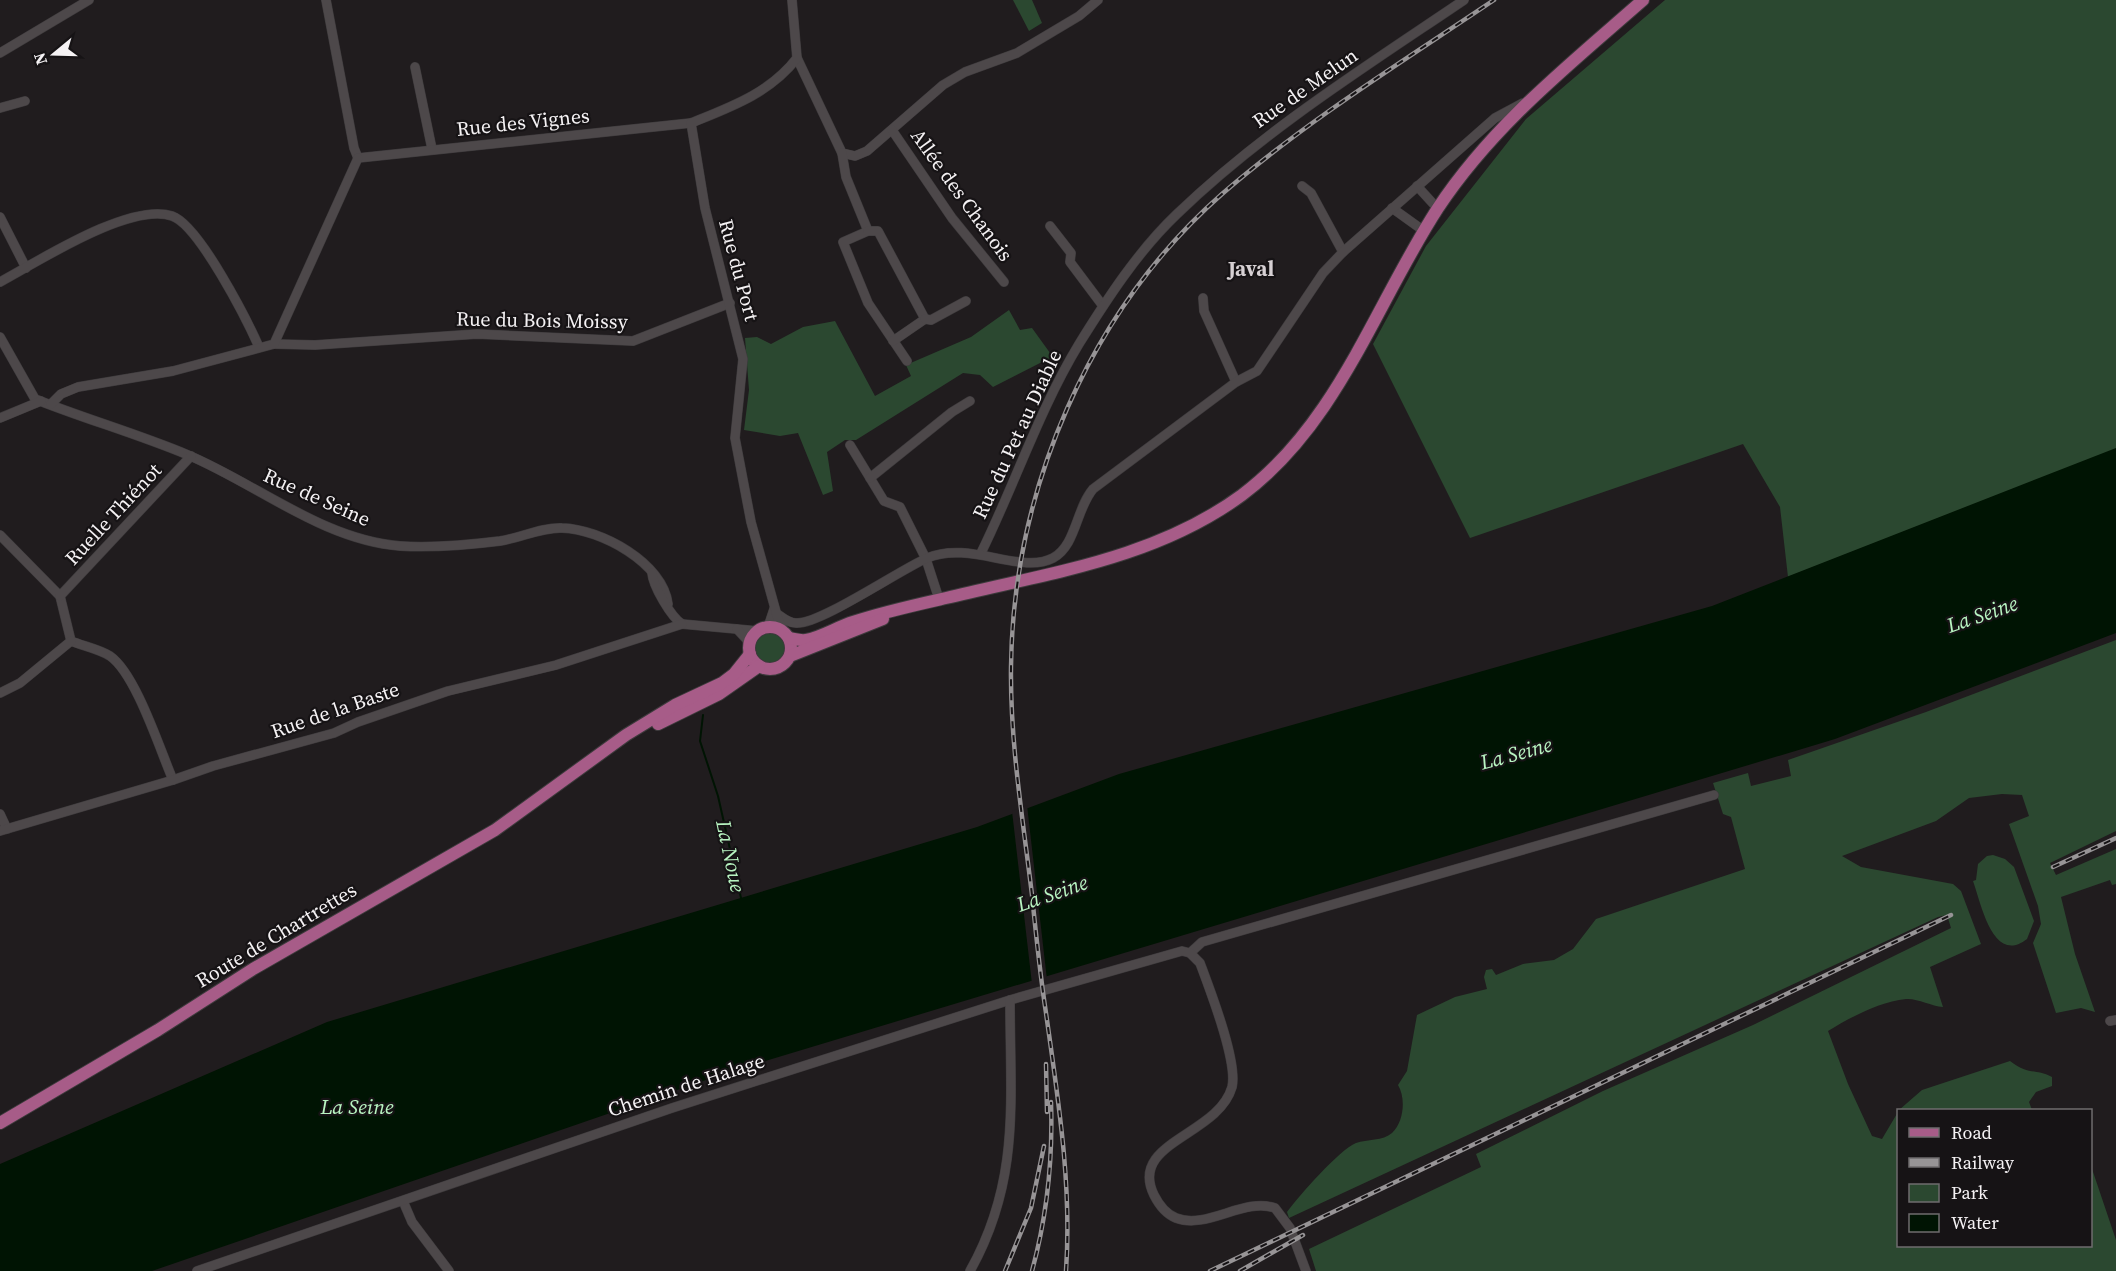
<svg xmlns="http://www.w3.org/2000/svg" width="2116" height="1271" font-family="'Source Serif 4',serif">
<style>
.green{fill:#2b4830}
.water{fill:#001403}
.pier{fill:#201c1e}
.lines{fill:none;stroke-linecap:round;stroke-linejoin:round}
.stream{stroke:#001403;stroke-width:2}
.minor-casing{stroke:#3d3a3c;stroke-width:10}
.major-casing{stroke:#3d3a3c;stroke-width:14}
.minor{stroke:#4d484a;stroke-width:9}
.major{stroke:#a75c88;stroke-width:12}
.rail-casing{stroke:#979496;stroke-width:4.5}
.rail{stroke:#161315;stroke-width:2;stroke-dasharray:7;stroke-linecap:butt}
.labels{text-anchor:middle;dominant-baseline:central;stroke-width:4.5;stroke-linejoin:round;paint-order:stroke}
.street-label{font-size:20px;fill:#f5f2f4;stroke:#161315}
.neighbourhood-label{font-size:21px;font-weight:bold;fill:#d6d0d3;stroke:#161315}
.water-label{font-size:21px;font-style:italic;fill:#b9f5c2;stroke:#161315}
</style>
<rect width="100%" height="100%" fill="#201c1e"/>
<g class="green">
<path d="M1013,0H1032L1042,23L1029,31Z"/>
<path d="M1665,0H2116V449L1788,577L1780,507L1743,444L1470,538L1373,344L1426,246L1526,119Z"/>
<path d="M1009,310L1020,330L1032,328L1058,364L1054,369L1044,361L993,387L980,375L963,373L856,440H845L827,452L833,491L823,495L798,433L780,436L744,430L749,390L745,338L757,337L771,344L803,327L835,321L875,396L911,376L906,365L971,337Z"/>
<circle cx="770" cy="649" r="16"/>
<path d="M2116,640V831L2050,863L2056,875L2116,849V884L2112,885L2110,880L2061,897L2075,954L2095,1012L2081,1008L2056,1013L2033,943L2041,924L2038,906L2009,824L2029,816L2022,795L2002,794L1969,798L1936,821L1842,856L1861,867L1953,884L1961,891L1981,944L1930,967L1943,1007C1931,1006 1917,998 1906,999C1879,1002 1851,1017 1828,1031L1848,1084L1872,1136L1882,1139L1898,1112V1246H2090L2091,1166L2116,1240V1271H1316L1309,1249L1481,1167L1476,1154L1603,1091L1753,1025L1951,928L1947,915L1938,917L1289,1218L1287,1212C1299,1196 1339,1150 1356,1143C1367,1139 1383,1141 1392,1133C1404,1122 1406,1098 1398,1085L1407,1071L1417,1015L1455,997L1487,989L1484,977L1486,970L1492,969L1496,975L1523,964L1554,960L1573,949L1596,919L1745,869L1731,817L1723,814L1713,783L1748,773L1751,786L1791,776L1788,760L1926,712Z"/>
<path d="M1993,855L2005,859L2014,867L2034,921L2027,939C1993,966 1981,903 1973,881L1976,880L1978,864L1987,856Z"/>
<path d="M2010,1061C2029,1076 2035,1068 2052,1077V1086L2036,1092L2029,1102L2032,1110H1899L1922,1090Z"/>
</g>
<path class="water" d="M2116,448V633L1835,739L735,1070L152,1271H0V1164L327,1022L977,827L1119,774L1712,606Z"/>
<path class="pier" d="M1027,805L1047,980L1032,984L1012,811Z"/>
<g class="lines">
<path class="stream" d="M703,715L700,741L718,796L741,898"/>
<defs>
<g id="minor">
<path d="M326,0L354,148L358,158"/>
<path d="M0,53L89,0"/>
<path d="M797,58L842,153L855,156L867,151L943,85L965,72L1017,53L1079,16L1098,0"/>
<path d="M415,67L432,149"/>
<path d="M0,108L25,101"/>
<path d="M892,130L952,218L1004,282"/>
<path d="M842,153L846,177L868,231L843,242L868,303L907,361"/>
<path d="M358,158L691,123"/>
<path d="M1302,186L1311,193L1343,252"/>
<path d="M1417,186L1438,209"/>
<path d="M1392,208L1424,231"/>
<path d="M0,217L26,268"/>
<path d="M1050,226L1071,253L1070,262L1103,306"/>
<path d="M868,231H878L925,319L893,341"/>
<path d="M0,282C39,261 130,202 172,216C199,225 247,320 259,347"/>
<path d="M1203,298L1204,311L1236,382"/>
<path d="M925,319L931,320L966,301"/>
<path d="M0,337L35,399C85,419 138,434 188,455C257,484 323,540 400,546C432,548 468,545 500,541C520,538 542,527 562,528C601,529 663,563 668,604"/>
<path d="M274,344L315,345L477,334L633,341L730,303"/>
<path d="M51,404L61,394L78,387L173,371L274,344L358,158"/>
<path d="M0,418L41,401"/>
<path d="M850,445L884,501L900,507L926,559L939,599"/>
<path d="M870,478L952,412L970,401"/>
<path d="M0,535L60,596L71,641C83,646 99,649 110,656C136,674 160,750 173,780"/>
<path d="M981,553C1015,484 1039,410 1079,344C1107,299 1138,251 1177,214C1263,131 1365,67 1464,0"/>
<path d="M652,573C653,586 671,617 682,624"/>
<path d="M60,596L191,456"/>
<path d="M776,613C782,617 788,623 796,623C819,625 898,571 927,558C970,540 1021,575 1053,558C1076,546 1076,509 1093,489L1236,382L1257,371L1323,273L1343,252L1495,118L1523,103"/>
<path d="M682,624L758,631"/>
<path d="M768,627L774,609"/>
<path d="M737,629L750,643"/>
<path d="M785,633L778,619L751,522L735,438L743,359L705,208L691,123C731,107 770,93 797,58L792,0"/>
<path d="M0,693L20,683L71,641"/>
<path d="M0,814L7,829"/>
<path d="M0,831L173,780L213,766L334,733L358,722L448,691L556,665L682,624"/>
<path d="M1190,953L1202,942L1714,795"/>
<path d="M2110,1021L2116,1020"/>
<path d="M403,1201L412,1222L449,1271"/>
<path d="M197,1271L672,1108L1010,1000L1182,951L1190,953L1200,963C1210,990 1238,1062 1232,1087C1218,1136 1128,1142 1154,1195C1159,1205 1166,1214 1176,1218C1207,1230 1244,1197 1275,1208L1290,1228L1306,1271"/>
<path d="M970,1271C1021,1180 1010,1100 1010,1000"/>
</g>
<g id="major">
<circle cx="770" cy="648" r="21"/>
<path d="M789,638C795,639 800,641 806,640C822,637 837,627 853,622C883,612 915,605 946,598C1048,573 1155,559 1242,495C1338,423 1375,305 1438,208C1493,125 1569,65 1643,0"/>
<path d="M790,656L883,619"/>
<path d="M658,724L719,694L759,666"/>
<path d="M0,1123L158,1030L253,969L495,830L626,735L675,705L722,683L734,674L750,654"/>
</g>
</defs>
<use href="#minor" class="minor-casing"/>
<use href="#major" class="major-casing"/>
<use href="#minor" class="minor"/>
<use href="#major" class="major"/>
<defs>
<g id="rail">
<path d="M2053,867L2116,838"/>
<path d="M1046,1064L1047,1112"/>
<path d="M1005,1271L1031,1208L1044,1146"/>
<path d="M1032,1271C1047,1216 1053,1159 1051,1102"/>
<path d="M1066,1271C1072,1184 1058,1099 1046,1013C1040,974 1036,935 1032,895C1023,820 1010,743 1011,667C1013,490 1089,311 1222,194C1306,121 1402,62 1494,0"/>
<path d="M1210,1271L1951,915"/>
<path d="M1240,1271L1303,1235"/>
</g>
</defs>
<use href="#rail" class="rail-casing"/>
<use href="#rail" class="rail"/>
</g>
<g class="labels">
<g class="street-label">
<text transform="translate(1305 88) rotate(-35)">Rue de Melun</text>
<text transform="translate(523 122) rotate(-6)">Rue des Vignes</text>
<text transform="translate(962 195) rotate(54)">Allée des Chanois</text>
<text transform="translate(739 270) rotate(75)">Rue du Port</text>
<text transform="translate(542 320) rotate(1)">Rue du Bois Moissy</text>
<text transform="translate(1017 434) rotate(-65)">Rue du Pet au Diable</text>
<text transform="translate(317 497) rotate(24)">Rue de Seine</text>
<text transform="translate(113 514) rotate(-47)">Ruelle Thiénot</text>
<text transform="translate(335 710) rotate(-19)">Rue de la Baste</text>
<text transform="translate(276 935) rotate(-31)">Route de Chartrettes</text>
<text transform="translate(686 1085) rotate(-18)">Chemin de Halage</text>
</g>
<g class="neighbourhood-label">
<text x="1251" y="268">Javal</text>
</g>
<g class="water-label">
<text transform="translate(1982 614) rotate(-19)">La Seine</text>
<text transform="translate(1516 753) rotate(-15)">La Seine</text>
<text transform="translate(731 856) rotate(78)">La Noue</text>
<text transform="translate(1052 893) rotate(-19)">La Seine</text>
<text x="357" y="1106">La Seine</text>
</g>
</g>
<rect x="1897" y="1109" width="195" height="138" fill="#161315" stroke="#6f6c6e" stroke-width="1.5"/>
<rect x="1909" y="1128" width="30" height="9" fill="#a75c88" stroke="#6f6c6e" stroke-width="1.5"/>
<text x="1951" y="1139" font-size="18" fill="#f5f2f4">Road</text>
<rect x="1909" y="1158" width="30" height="9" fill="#979496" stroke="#6f6c6e" stroke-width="1.5"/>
<text x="1951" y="1169" font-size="18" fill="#f5f2f4">Railway</text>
<rect x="1909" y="1184" width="30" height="18" fill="#2b4830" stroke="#6f6c6e" stroke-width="1.5"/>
<text x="1951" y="1199" font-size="18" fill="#f5f2f4">Park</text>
<rect x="1909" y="1214" width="30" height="18" fill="#001403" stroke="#6f6c6e" stroke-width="1.5"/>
<text x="1951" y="1229" font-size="18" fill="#f5f2f4">Water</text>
<g transform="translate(54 54) rotate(251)" stroke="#161315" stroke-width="4.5" paint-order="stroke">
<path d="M0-4.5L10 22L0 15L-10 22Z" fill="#f5f2f4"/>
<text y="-9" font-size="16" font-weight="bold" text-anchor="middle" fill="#f5f2f4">N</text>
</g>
</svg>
